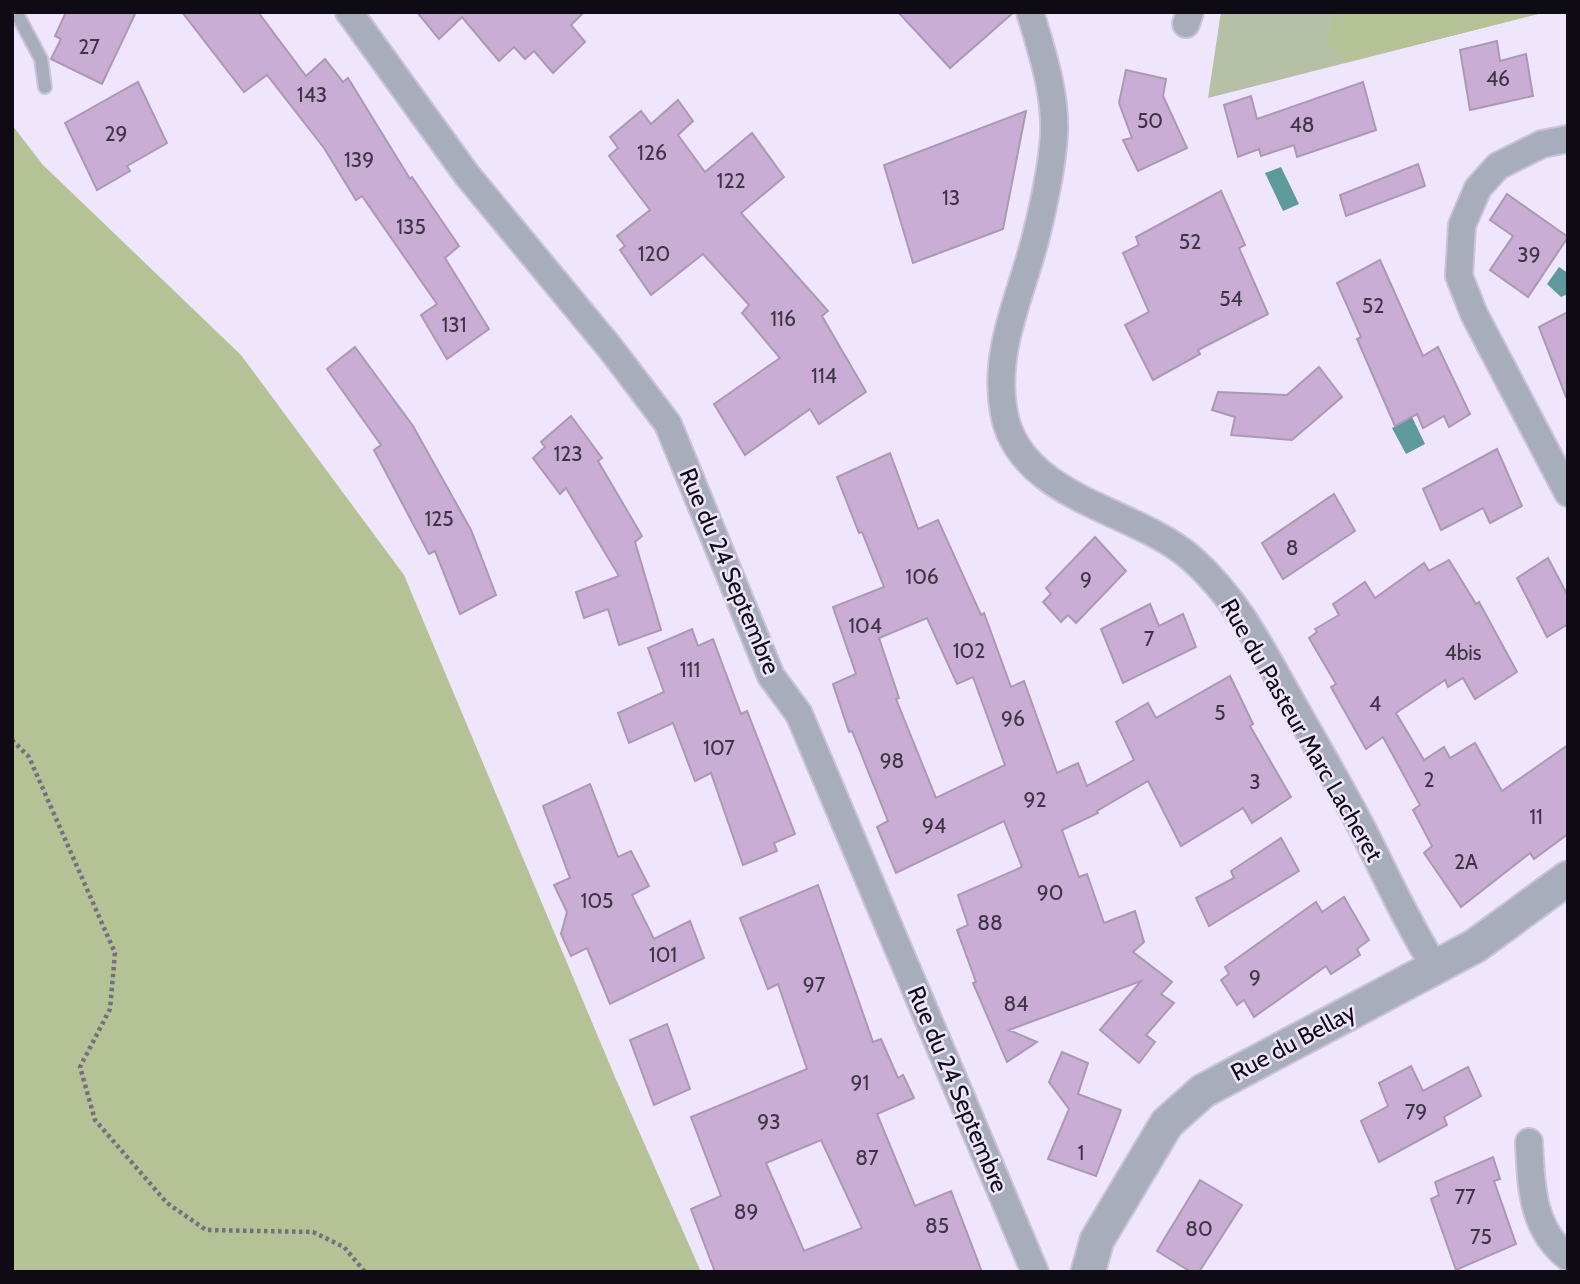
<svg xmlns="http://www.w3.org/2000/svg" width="1580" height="1284" font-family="Cabin,sans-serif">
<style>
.green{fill:#b6c0a4}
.forest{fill:#b4c296}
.water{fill:#5e9a9b}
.building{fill:#c9add4;stroke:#ab99b3;stroke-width:2;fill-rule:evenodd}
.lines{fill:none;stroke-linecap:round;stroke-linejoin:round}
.service-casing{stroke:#cbc3d9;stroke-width:16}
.minor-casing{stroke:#cbc3d9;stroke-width:30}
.tertiary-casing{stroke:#cbc3d9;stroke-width:37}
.path{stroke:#766f80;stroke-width:4.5;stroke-dasharray:3.5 3.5;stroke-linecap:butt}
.service{stroke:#a7adba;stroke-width:12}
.minor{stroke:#a7adba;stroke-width:26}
.tertiary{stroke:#a7adba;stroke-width:33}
.labels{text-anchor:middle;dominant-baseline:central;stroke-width:5;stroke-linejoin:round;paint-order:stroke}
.number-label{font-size:21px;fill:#3e3445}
.street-label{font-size:24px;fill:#0f0b15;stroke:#efe6fe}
</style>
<rect width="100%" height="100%" fill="#efe6fe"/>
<path class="green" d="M1221,12H1546L1208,98Z"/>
<g class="forest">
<path d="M1336,12H1546L1348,62L1326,40Z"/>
<path d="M12,125L43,165L241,355L404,575L615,1077L701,1272H12Z"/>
</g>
<g class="water">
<path d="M1281,167L1299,204L1283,211L1265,173Z"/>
<path d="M1559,267L1568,273V294L1561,297L1547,284Z"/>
<path d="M1412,417L1425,444L1406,454L1392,428Z"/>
</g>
<g class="building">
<path d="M66,12H136L102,84L51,59L61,39L55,36Z"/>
<path d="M182,12H258L306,76L325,59L343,82L348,78L410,179L412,177L459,246L445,258L489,329L447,359L421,315L437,304L362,196L356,200L324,148L267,75L244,92Z"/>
<path d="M417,12H584L571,25L585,42L553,73L534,51L525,59L514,47L499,61L462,17L439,39Z"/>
<path d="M898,12H1014L950,68Z"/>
<path d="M1497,41L1500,61L1526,54L1533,96L1470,110L1460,50Z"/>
<path d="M1126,70L1166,79L1163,96L1187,148L1138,171L1123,140L1132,138L1119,103Z"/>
<path d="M138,82L167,143L127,166L130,171L97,190L65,123Z"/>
<path d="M1363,82L1376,130L1297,157L1294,145L1261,156L1259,149L1238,157L1224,105L1251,96L1257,119Z"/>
<path d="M678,100L693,121L678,135L705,172L752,133L784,177L741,213L828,311L822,316L866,392L819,424L810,409L745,455L714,404L780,358L742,313L749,305L703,254L651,295L620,250L625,246L617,236L650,210L609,156L618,148L610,137L641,111L651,124Z"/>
<path d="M1026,111L1003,229L913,263L884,165Z"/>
<path d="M1418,164L1425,186L1346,216L1340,195Z"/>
<path d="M1221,191L1245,245L1239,248L1268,314L1198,350L1200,354L1153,380L1125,325L1149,312L1123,253L1139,245L1136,237Z"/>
<path d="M1507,194L1568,237L1528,297L1490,270L1513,236L1490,220Z"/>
<path d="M1380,260L1423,356L1438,347L1470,414L1449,427L1444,416L1423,428L1417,414L1395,426L1357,339L1361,337L1337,283Z"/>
<path d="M1568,312V397H1566L1539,327Z"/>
<path d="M355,347L413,426L471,530L496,595L460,614L435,551L429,554L374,450L381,445L327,369Z"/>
<path d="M1319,367L1342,397L1292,440L1231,435L1235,417L1212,410L1218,392L1287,395Z"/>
<path d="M571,416L602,458L598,461L642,536L635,542L661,630L619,645L608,609L584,618L576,592L619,576L566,488L560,494L533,458L545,447L541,442Z"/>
<path d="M1497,449L1522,506L1490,523L1483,508L1441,530L1423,489Z"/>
<path d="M890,453L918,529L938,520L981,615L984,613L1011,687L1024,681L1057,773L1078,763L1087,786L1134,760L1116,722L1148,703L1156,718L1230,676L1253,724L1250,726L1291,797L1252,823L1243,808L1181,846L1148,781L1097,811L1098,813L1062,830L1079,877L1087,874L1104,923L1135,911L1144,942L1133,952L1172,982L1161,994L1174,1003L1146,1035L1155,1042L1139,1063L1100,1030L1141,981L1009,1030L1037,1042L1007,1062L973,983L976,982L957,930L968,925L958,895L1022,867L1004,821L896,873L877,827L888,821L852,731L849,732L833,684L856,674L833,607L884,587L862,532L859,533L837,477ZM927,618L957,684L973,677L1005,765L936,798L896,699L899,698L879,638Z"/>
<path d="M1334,494L1355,531L1283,579L1262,543Z"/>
<path d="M1095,537L1126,571L1076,623L1068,615L1061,622L1043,602L1051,594L1046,588Z"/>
<path d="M1548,558L1568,596V624L1547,637L1517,578Z"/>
<path d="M1449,560L1476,604L1479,602L1517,672L1475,699L1463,678L1448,687L1445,680L1396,713L1424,760L1444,747L1450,758L1475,743L1502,791L1568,745V834L1534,859L1530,853L1461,907L1424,853L1432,846L1413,810L1420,805L1383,737L1366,749L1331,687L1336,684L1309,638L1317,632L1315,629L1339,615L1333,604L1365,582L1375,598L1424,563L1429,571Z"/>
<path d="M1150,604L1159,626L1183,614L1196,647L1123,683L1101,629Z"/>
<path d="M692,629L698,646L713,639L741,714L747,711L795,834L774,843L777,851L743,865L711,773L695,781L673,723L629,743L618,713L664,692L648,648Z"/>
<path d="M590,784L618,857L631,851L649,886L632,895L654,939L690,921L704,958L610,1004L587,948L571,956L561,934L567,912L554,885L570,878L543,806Z"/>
<path d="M1281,838L1299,871L1209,926L1196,898L1234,878L1231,871Z"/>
<path d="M818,885L873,1042L881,1039L898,1078L903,1075L914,1098L877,1114L915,1206L951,1191L982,1272H715L691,1209L721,1196L691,1117L807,1069L778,984L768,989L740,918ZM821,1140L862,1228L804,1251L766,1163Z"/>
<path d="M1344,897L1369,940L1357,949L1360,955L1331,974L1326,966L1254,1017L1244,1000L1237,1005L1221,980L1229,974L1225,967L1316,902L1322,912Z"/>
<path d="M667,1024L690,1089L654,1105L630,1040Z"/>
<path d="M1062,1052L1088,1063L1078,1094L1121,1110L1096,1176L1048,1159L1069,1109L1049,1082Z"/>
<path d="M1411,1066L1423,1091L1468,1067L1481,1096L1444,1117L1447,1125L1379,1162L1361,1121L1388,1106L1379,1083Z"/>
<path d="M1493,1157L1500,1179L1494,1181L1516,1244L1456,1270L1431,1199L1439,1195L1435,1182Z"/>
<path d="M1200,1180L1242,1205L1199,1272H1191L1157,1251Z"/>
</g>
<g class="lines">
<defs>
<path id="service" d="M16,12L41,59L45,87"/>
<g id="minor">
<path d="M349,12L467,175L611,349L668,424L771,676L799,714L1035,1272"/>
<path d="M1030,12C1042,52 1056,93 1054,135C1052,167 1044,204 1036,236C1022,294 992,351 1004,413C1020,499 1135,509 1191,558C1235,597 1258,642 1286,692C1313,740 1341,787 1366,836C1388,880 1409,926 1435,967"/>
<path d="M1186,24L1190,12"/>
<path d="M1568,139L1542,144L1498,166L1478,188L1462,225L1459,276L1474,314L1568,493"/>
<path d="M1529,1142C1531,1183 1531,1229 1568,1257"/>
</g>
<path id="tertiary" d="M1088,1272L1097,1240L1167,1123L1203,1091L1475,946L1568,878"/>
</defs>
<use href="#service" class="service-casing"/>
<use href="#minor" class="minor-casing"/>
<use href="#tertiary" class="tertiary-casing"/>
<path class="path" d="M12,740L29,757L115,953L110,1009L80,1067L95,1120L167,1203L206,1230L313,1232L344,1247L365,1272"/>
<use href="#service" class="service"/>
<use href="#minor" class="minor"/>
<use href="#tertiary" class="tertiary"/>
</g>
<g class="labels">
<g class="number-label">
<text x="89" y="46">27</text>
<text x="1498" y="78">46</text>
<text x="312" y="94">143</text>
<text x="1150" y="120">50</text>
<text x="1302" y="124">48</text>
<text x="116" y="133">29</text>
<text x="652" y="152">126</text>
<text x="359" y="159">139</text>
<text x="731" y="180">122</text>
<text x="951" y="197">13</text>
<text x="411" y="226">135</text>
<text x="1190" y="241">52</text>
<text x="654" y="253">120</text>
<text x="1529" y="254">39</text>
<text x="1231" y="298">54</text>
<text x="1373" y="305">52</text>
<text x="783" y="318">116</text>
<text x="454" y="324">131</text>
<text x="824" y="375">114</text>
<text x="568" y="453">123</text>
<text x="439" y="518">125</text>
<text x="1292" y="547">8</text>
<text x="922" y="576">106</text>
<text x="1086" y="579">9</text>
<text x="865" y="625">104</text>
<text x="1149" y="638">7</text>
<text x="969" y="650">102</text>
<text x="1463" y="652">4bis</text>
<text x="690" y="669">111</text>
<text x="1375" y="703">4</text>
<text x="1220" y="712">5</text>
<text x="1013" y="718">96</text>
<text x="719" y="747">107</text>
<text x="892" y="760">98</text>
<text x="1429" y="779">2</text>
<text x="1255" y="781">3</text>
<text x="1035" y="799">92</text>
<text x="1536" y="816">11</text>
<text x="934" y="825">94</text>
<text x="1466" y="861">2A</text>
<text x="1050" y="892">90</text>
<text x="597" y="900">105</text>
<text x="990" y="922">88</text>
<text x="663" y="954">101</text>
<text x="1255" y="977">9</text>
<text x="814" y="984">97</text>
<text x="1016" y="1003">84</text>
<text x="860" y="1082">91</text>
<text x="1416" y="1111">79</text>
<text x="769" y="1121">93</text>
<text x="1081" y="1152">1</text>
<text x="867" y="1157">87</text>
<text x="1465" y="1196">77</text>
<text x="746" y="1211">89</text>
<text x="937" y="1225">85</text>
<text x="1199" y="1228">80</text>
<text x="1481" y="1236">75</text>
</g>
<g class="street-label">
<text transform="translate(730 571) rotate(67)">Rue du 24 Septembre</text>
<text transform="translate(1302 730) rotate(60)">Rue du Pasteur Marc Lacheret</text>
<text transform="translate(1293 1042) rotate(-28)">Rue du Bellay</text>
<text transform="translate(958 1089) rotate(67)">Rue du 24 Septembre</text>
</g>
</g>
<rect width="1580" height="1284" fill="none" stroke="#0f0b15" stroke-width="28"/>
</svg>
